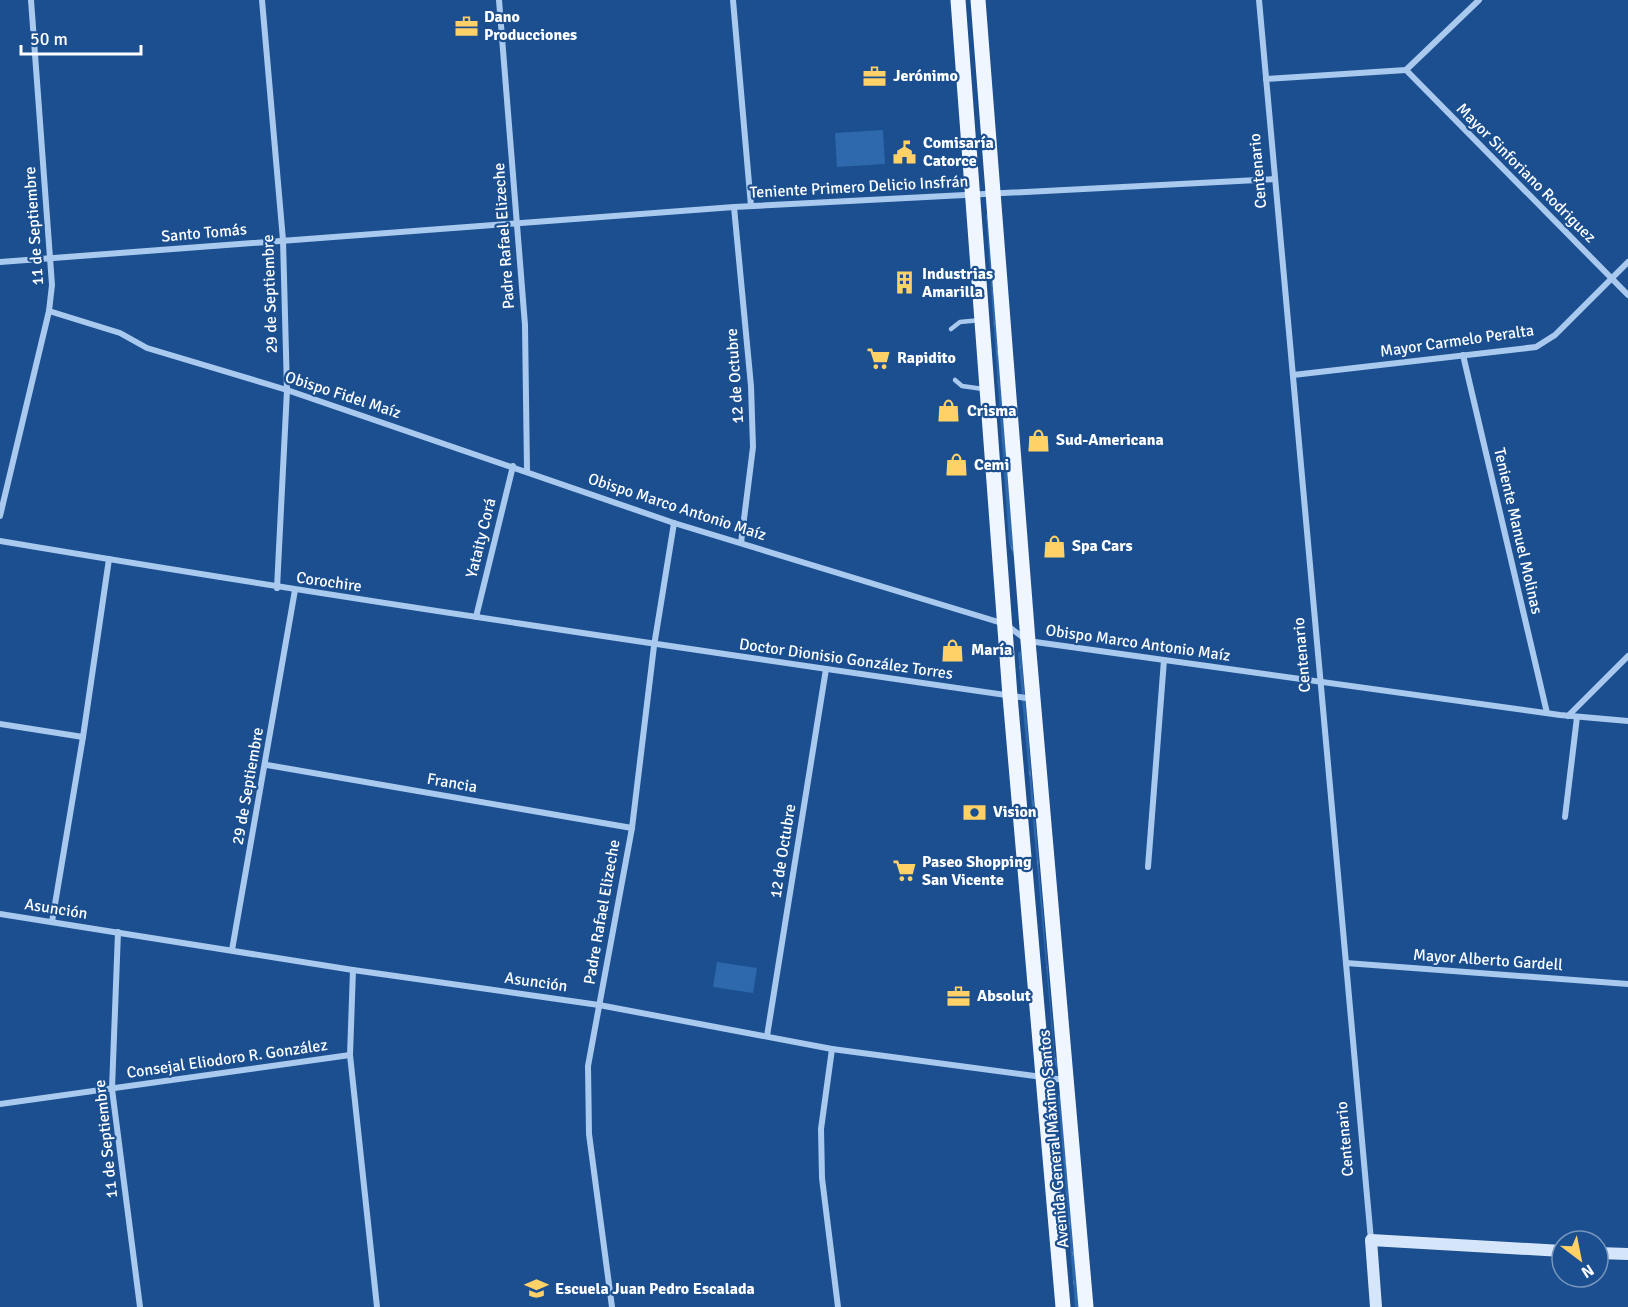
<svg xmlns="http://www.w3.org/2000/svg" width="1628" height="1307" font-family="Signika,sans-serif">
<style>
.grass{fill:url(#grass-tufts)}
.pitch{fill:#2e69ad}
.lines{fill:none;stroke-linecap:round;stroke-linejoin:round}
.lane{stroke:#a9c9ee;stroke-width:4.5}
.street{stroke:#a9c9ee;stroke-width:6}
.secondary{stroke:#d6e6fa;stroke-width:12}
.primary{stroke:#f0f6ff;stroke-width:15}
.labels{text-anchor:middle;dominant-baseline:central;stroke-width:4.5;stroke-linejoin:round;paint-order:stroke}
.poi-label{font-size:16px;font-weight:bold;fill:#fff;stroke:#1b4f8f;text-anchor:start}
.street-label{font-size:16px;fill:#fff;stroke:#1b4f8f}
</style>
<defs>
<pattern id="grass-tufts" width="24" height="20" patternUnits="userSpaceOnUse" patternTransform="scale(1.5)"><rect width="24" height="20" fill="#2e69ad"/><path d="M3 7l-1-3M5 7V3M7 7l1-3M15 17l-1-3M17 17v-4M19 17l1-3" fill="none" stroke="#4d80b9"/></pattern>
</defs>
<rect width="100%" height="100%" fill="#1b4f8f"/>
<g class="grass">
<path d="M988,213L1014,556L1009,543L986,215Z"/>
<path d="M1021,651L1055,1057L1060,1065L1057,1068L1055,1065L1018,653Z"/>
<path d="M1061,1093L1081,1307H1075L1058,1096Z"/>
</g>
<g class="pitch">
<path d="M883,130L885,164L837,167L835,133Z"/>
<path d="M717,962L757,968L753,993L713,987Z"/>
</g>
<g class="lines">
<g class="lane">
<path d="M951,329L960,322L981,320"/>
<path d="M955,380L962,386L983,389"/>
</g>
<g class="street">
<path d="M262,0L283,240L287,390L277,588"/>
<path d="M499,0L525,325L527,470"/>
<path d="M733,0L751,206"/>
<path d="M1259,0L1371,1240"/>
<path d="M1406,70L1628,295"/>
<path d="M1266,79L1406,70L1479,0"/>
<path d="M734,207L751,386L753,447L741,543"/>
<path d="M0,262L734,207L1275,179"/>
<path d="M49,311L120,333L147,348L287,390L674,523L1005,624L1028,641L1560,715L1628,721"/>
<path d="M1463,355L1547,713"/>
<path d="M1293,375L1536,347L1555,335L1628,262"/>
<path d="M0,516L49,311L52,285L31,0"/>
<path d="M0,541C344,599 688,649 1033,699"/>
<path d="M476,617L513,466"/>
<path d="M1568,716L1628,656"/>
<path d="M0,724L83,737"/>
<path d="M267,765L632,828"/>
<path d="M1565,817L1577,717"/>
<path d="M1148,867L1164,660"/>
<path d="M0,914L353,970L599,1005L832,1049L1065,1080"/>
<path d="M52,922L83,737L109,559"/>
<path d="M118,932L112,1089L140,1307"/>
<path d="M232,950L295,590"/>
<path d="M1346,963L1628,984"/>
<path d="M353,970L350,1055L377,1307"/>
<path d="M767,1036L826,669"/>
<path d="M832,1049L821,1129L822,1178L838,1307"/>
<path d="M0,1104L350,1055"/>
<path d="M612,1307L589,1134L588,1066L632,828L654,646L674,523"/>
</g>
<g class="secondary">
<path d="M1598,1253L1628,1254"/>
<path d="M1376,1307L1371,1240L1562,1251"/>
</g>
<g class="primary">
<path d="M958,0L1010,696L1063,1307"/>
<path d="M978,0L1028,641L1086,1307"/>
</g>
</g>
<defs>
<symbol id="office-bare" viewBox="-9 -9 18 18"><path d="M-6-3h4V-5.5h4V-3h4V5H-6ZM-1-4.5V-3h2v-1.5ZM-6 0V1H6V0Z" fill="#ffd166" stroke="#1b4f8f" stroke-width="2.5" paint-order="stroke"/></symbol>
<symbol id="civic-bare" viewBox="-9 -9 18 18"><path d="M-.6-6.5H3V-4.5H.6V-3L4-1V1h2V6H-6V1h2V-1L-.6-3ZM-1.2 2.5V6h2.4V2.5Z" fill="#ffd166" stroke="#1b4f8f" stroke-width="2.5" paint-order="stroke"/></symbol>
<symbol id="building-bare" viewBox="-9 -9 18 18"><path d="M-4-6H4V6H1V3H-1V6H-4ZM-2.5-4.3h1.7v1.8h-1.7ZM.8-4.3h1.7v1.8H.8ZM-2.5-1h1.7V.8h-1.7ZM.8-1h1.7V.8H.8Z" fill="#ffd166" stroke="#1b4f8f" stroke-width="2.5" paint-order="stroke"/></symbol>
<symbol id="supermarket-bare" viewBox="-9 -9 18 18"><path d="M-6-5.5h2.5l.6 2H6L4.5 2H-2.5L-4.4-4H-6ZM-1.5 3.2a1.3 1.3 0 1 0 .1 0ZM3 3.2a1.3 1.3 0 1 0 .1 0Z" fill="#ffd166" stroke="#1b4f8f" stroke-width="2.5" paint-order="stroke"/></symbol>
<symbol id="shop-bare" viewBox="-9 -9 18 18"><path d="M-5-2.5h2.3a2.7 3.5 0 0 1 5.4 0H5L5.5 6h-11ZM-1.5-2.5h3a1.5 2.3 0 0 0-3 0Z" fill="#ffd166" stroke="#1b4f8f" stroke-width="2.5" paint-order="stroke"/></symbol>
<symbol id="bank-bare" viewBox="-9 -9 18 18"><path d="M-6-4H6V4H-6ZM0-2.3a2.3 2.3 0 1 0 0 4.6a2.3 2.3 0 1 0 0-4.6Z" fill="#ffd166" stroke="#1b4f8f" stroke-width="2.5" paint-order="stroke"/></symbol>
<symbol id="school-bare" viewBox="-9 -9 18 18"><path d="M0-5L7-2L0 1L-7-2ZM-4 1L0 2.5L4 1V4Q0 6-4 4Z" fill="#ffd166" stroke="#1b4f8f" stroke-width="2.5" paint-order="stroke"/></symbol>
</defs>
<g fill-rule="evenodd">
<use href="#office-bare" x="450" y="10" width="33" height="33"/>
<use href="#office-bare" x="858" y="60" width="33" height="33"/>
<use href="#civic-bare" x="888" y="136" width="33" height="33"/>
<use href="#building-bare" x="888" y="266" width="33" height="33"/>
<use href="#supermarket-bare" x="862" y="342" width="33" height="33"/>
<use href="#shop-bare" x="932" y="394" width="33" height="33"/>
<use href="#shop-bare" x="1022" y="424" width="33" height="33"/>
<use href="#shop-bare" x="940" y="448" width="33" height="33"/>
<use href="#shop-bare" x="1038" y="530" width="33" height="33"/>
<use href="#shop-bare" x="936" y="634" width="33" height="33"/>
<use href="#bank-bare" x="958" y="796" width="33" height="33"/>
<use href="#supermarket-bare" x="888" y="854" width="33" height="33"/>
<use href="#office-bare" x="942" y="980" width="33" height="33"/>
<use href="#school-bare" x="520" y="1272" width="33" height="33"/>
</g>
<g class="labels">
<g class="poi-label">
<text x="484" y="17">Dano<tspan x="484" dy="18">Producciones</tspan></text>
<text x="893" y="76">Jerónimo</text>
<text x="923" y="143">Comisaría<tspan x="923" dy="18">Catorce</tspan></text>
<text x="922" y="274">Industrias<tspan x="922" dy="18">Amarilla</tspan></text>
<text x="897" y="358">Rapidito</text>
<text x="967" y="411">Crisma</text>
<text x="1056" y="440">Sud-Americana</text>
<text x="974" y="465">Cemi</text>
<text x="1072" y="546">Spa Cars</text>
<text x="971" y="650">María</text>
<text x="993" y="812">Vision</text>
<text x="922" y="862">Paseo Shopping<tspan x="922" dy="18">San Vicente</tspan></text>
<text x="977" y="996">Absolut</text>
<text x="555" y="1289">Escuela Juan Pedro Escalada</text>
</g>
<g class="street-label">
<text transform="translate(1258 171) rotate(-95)">Centenario</text>
<text transform="translate(1526 173) rotate(45)">Mayor Sinforiano Rodriguez</text>
<text transform="translate(859 187) rotate(-3)">Teniente Primero Delicio Insfrán</text>
<text transform="translate(34 226) rotate(-94)">11 de Septiembre</text>
<text transform="translate(204 233) rotate(-5)">Santo Tomás</text>
<text transform="translate(504 236) rotate(-94)">Padre Rafael Elizeche</text>
<text transform="translate(270 294) rotate(-92)">29 de Septiembre</text>
<text transform="translate(1457 341) rotate(-8)">Mayor Carmelo Peralta</text>
<text transform="translate(735 376) rotate(-94)">12 de Octubre</text>
<text transform="translate(343 395) rotate(18)">Obispo Fidel Maíz</text>
<text transform="translate(677 507) rotate(18)">Obispo Marco Antonio Maíz</text>
<text transform="translate(1518 531) rotate(77)">Teniente Manuel Molinas</text>
<text transform="translate(481 538) rotate(-76)">Yataity Corá</text>
<text transform="translate(329 582) rotate(8)">Corochire</text>
<text transform="translate(1138 643) rotate(8)">Obispo Marco Antonio Maíz</text>
<text transform="translate(1302 655) rotate(-95)">Centenario</text>
<text transform="translate(846 659) rotate(8)">Doctor Dionisio González Torres</text>
<text transform="translate(452 783) rotate(10)">Francia</text>
<text transform="translate(248 786) rotate(-80)">29 de Septiembre</text>
<text transform="translate(783 851) rotate(-81)">12 de Octubre</text>
<text transform="translate(56 909) rotate(9)">Asunción</text>
<text transform="translate(602 912) rotate(-80)">Padre Rafael Elizeche</text>
<text transform="translate(1488 960) rotate(4)">Mayor Alberto Gardell</text>
<text transform="translate(536 982) rotate(8)">Asunción</text>
<text transform="translate(227 1059) rotate(-8)">Consejal Eliodoro R. González</text>
<text transform="translate(106 1139) rotate(-96)">11 de Septiembre</text>
<text transform="translate(1054 1139) rotate(-95)">Avenida General Máximo Santos</text>
<text transform="translate(1345 1139) rotate(-95)">Centenario</text>
</g>
</g>
<g transform="translate(1580 1259) rotate(148)"><circle r="28" fill="#1b4f8f" stroke="#7695bc" stroke-width="1.5"/>
<path d="M0-4.5L10 22L0 15L-10 22Z" fill="#ffd166"/>
<text y="-9" font-size="16" font-weight="bold" text-anchor="middle" fill="#ffffff">N</text>
</g>
<path d="M21 45v9h120v-9" fill="none" stroke="#ffffff" stroke-width="3"/>
<text x="30" y="45" font-size="18" fill="#ffffff" stroke="#1b4f8f" stroke-width="4.5" paint-order="stroke">50 m</text>
</svg>
